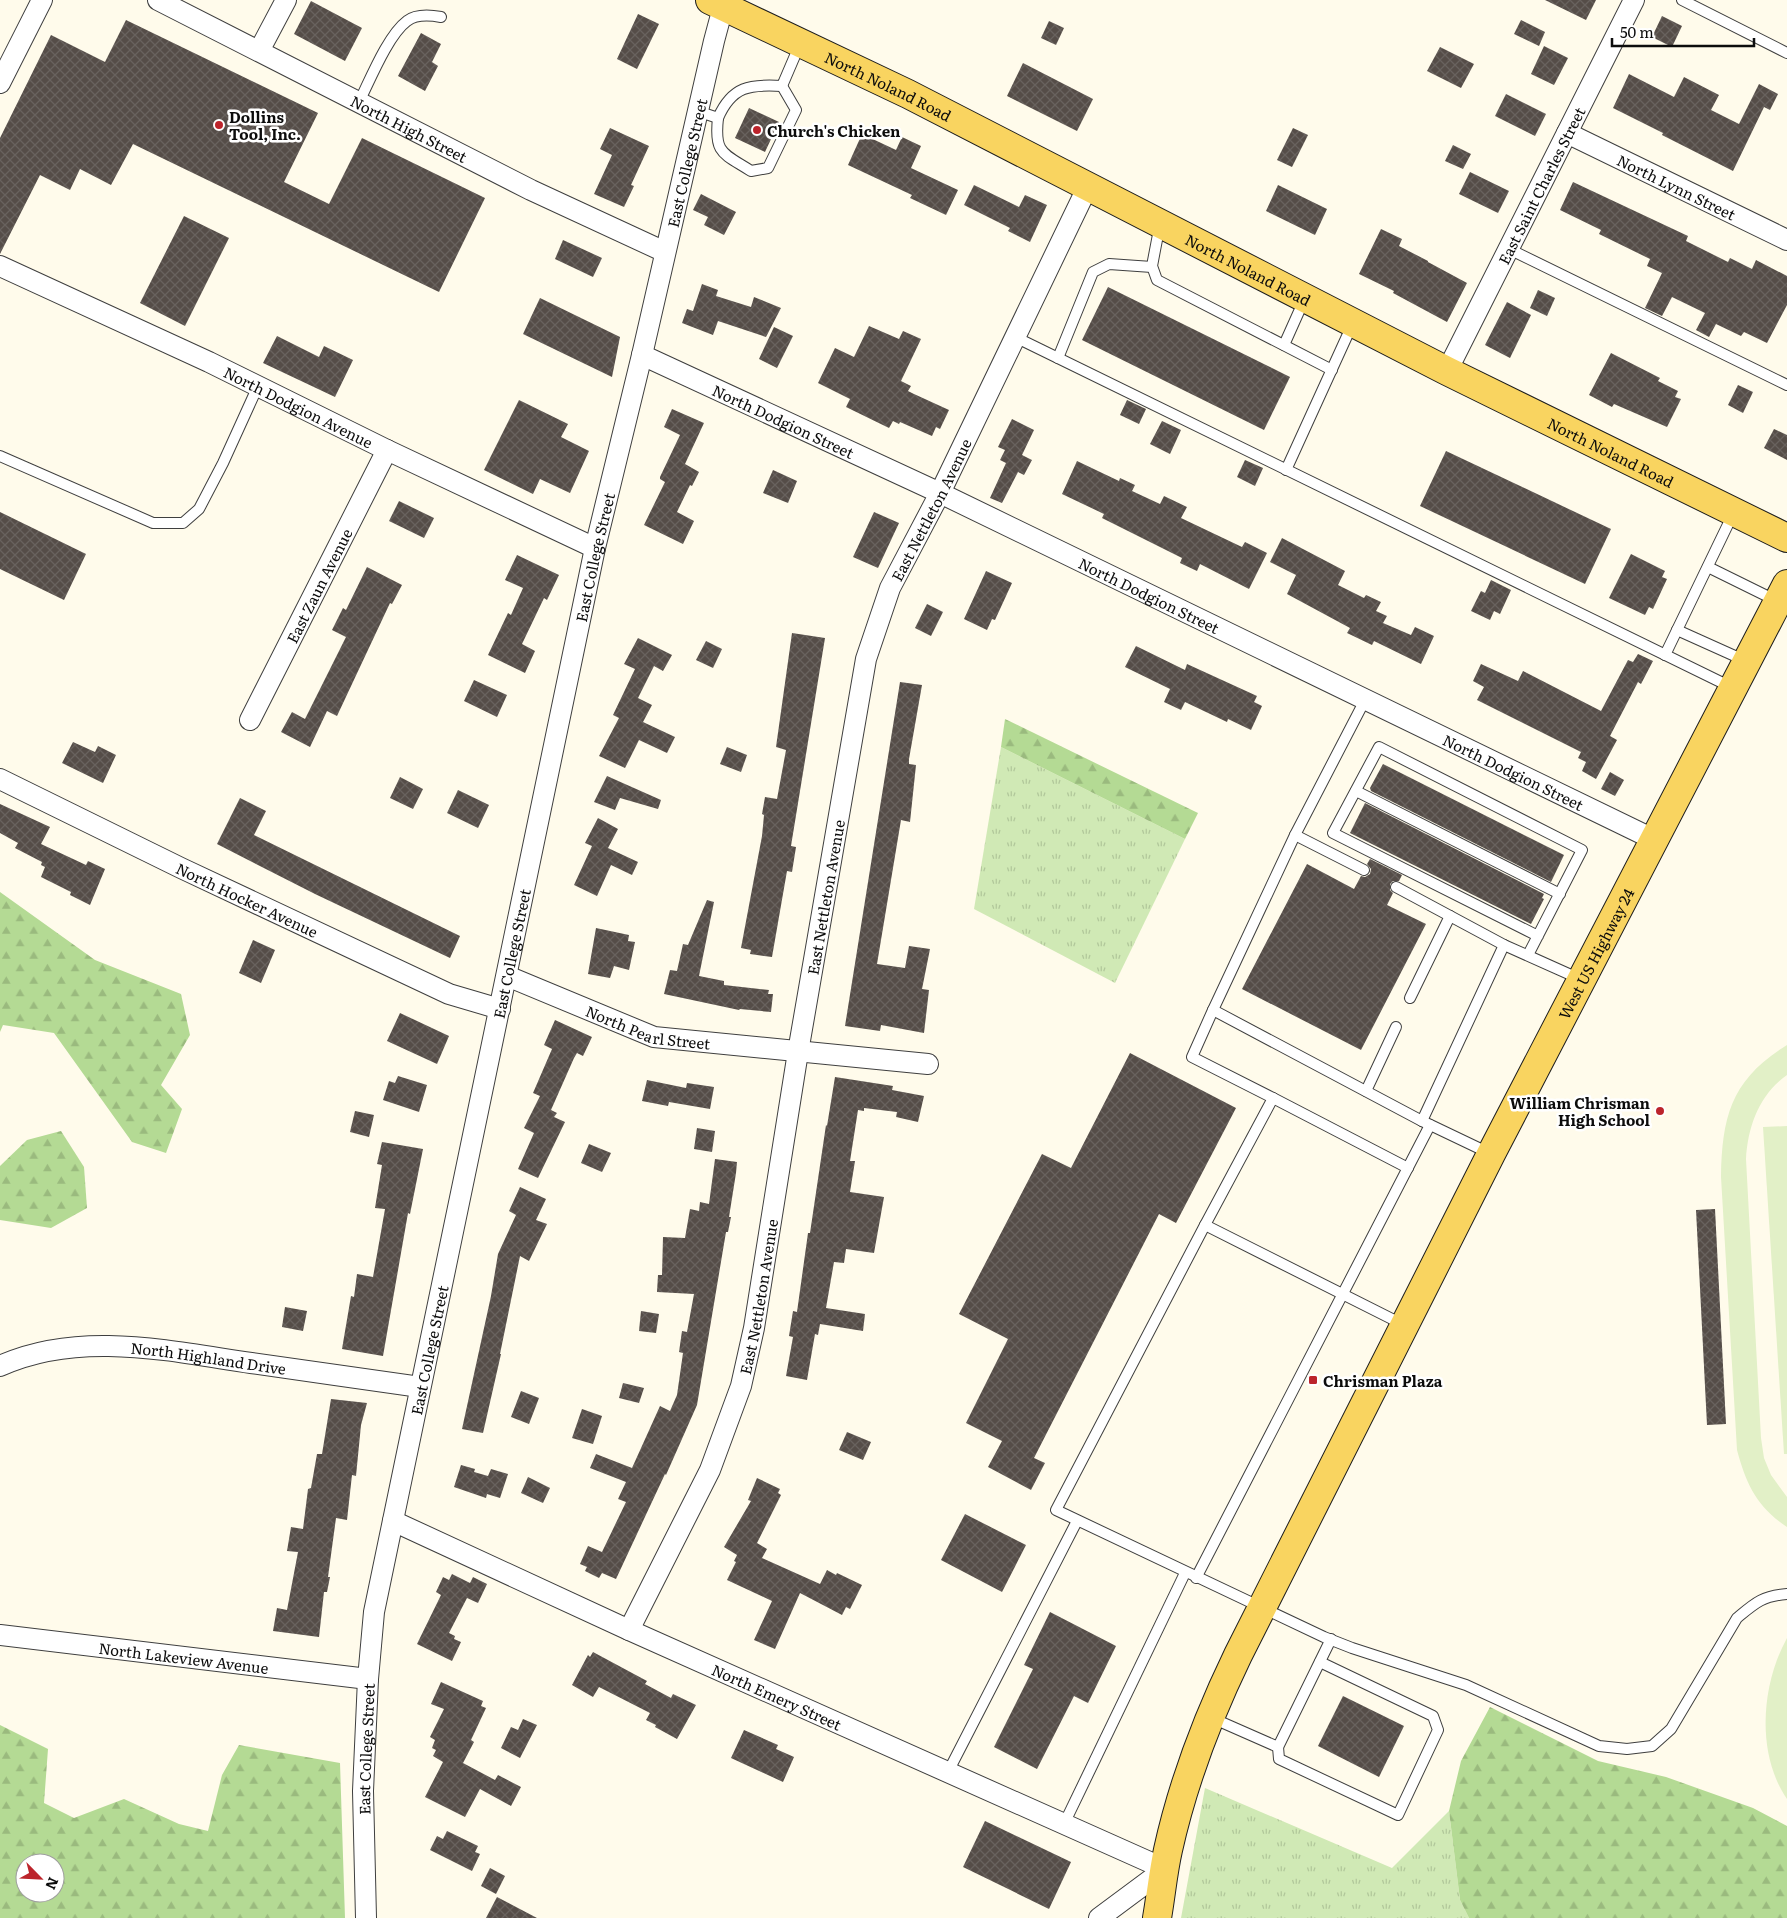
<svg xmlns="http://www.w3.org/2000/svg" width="1787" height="1918" font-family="Literata,serif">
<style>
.grass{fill:url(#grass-tufts)}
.forest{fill:url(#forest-firs);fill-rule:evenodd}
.pitch{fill:#e2f0c7}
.building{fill:url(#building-cross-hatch)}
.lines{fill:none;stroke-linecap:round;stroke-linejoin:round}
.lane-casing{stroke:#3f3f3f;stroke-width:12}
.street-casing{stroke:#3f3f3f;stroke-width:22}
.primary-casing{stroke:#1d1d1d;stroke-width:30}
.lane{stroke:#fff;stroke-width:10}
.street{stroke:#fff;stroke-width:20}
.primary{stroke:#f9d460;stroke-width:28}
.poi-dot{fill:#bc242b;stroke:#fff;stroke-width:2}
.labels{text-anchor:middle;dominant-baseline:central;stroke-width:5;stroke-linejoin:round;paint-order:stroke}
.street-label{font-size:15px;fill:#0c0c0c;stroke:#fff}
.poi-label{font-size:15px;font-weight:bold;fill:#0c0c0c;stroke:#fff;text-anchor:start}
</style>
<defs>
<pattern id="grass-tufts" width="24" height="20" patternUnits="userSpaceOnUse" patternTransform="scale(1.25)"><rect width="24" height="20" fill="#d0e9b5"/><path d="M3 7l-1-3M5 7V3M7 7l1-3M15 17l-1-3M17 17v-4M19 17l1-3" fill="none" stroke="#b1c79a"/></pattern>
<pattern id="forest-firs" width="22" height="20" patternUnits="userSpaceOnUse" patternTransform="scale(1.25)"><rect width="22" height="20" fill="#b4da94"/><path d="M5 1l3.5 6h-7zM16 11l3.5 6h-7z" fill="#9aba7e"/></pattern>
<pattern id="building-cross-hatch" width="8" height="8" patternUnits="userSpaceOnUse" patternTransform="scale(1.25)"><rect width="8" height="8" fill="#554d48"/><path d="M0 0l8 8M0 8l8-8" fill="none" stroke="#68625e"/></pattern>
</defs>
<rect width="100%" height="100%" fill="#fffbeb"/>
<g class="grass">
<path d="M1001,747L1185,839L1115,983L974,909Z"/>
<path d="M1205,1788L1392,1868L1449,1811L1460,1900L1469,1918H1181Z"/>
</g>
<g class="forest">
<path d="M1005,719L1198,813L1185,839L1001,747Z"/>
<path d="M0,892L95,960L181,994L190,1035L161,1085L182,1109L166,1153L132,1142L54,1033L3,1025L0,1032Z"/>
<path d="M61,1131L84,1167L87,1208L51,1228L0,1220V1166L27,1140Z"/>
<path d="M1490,1707L1598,1761L1666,1777L1753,1808L1787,1826V1918H1469L1460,1900L1449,1811L1461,1761Z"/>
<path d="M0,1725L48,1749L44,1803L74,1818L124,1799L179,1824L208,1831L222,1775L239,1745L340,1763L345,1918H0ZM25,1863H55V1893H25Z"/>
</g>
<g class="pitch">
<path d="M1787,1045V1075C1759,1095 1748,1126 1746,1159L1761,1438L1764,1458L1771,1475L1787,1497V1527C1757,1507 1746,1484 1737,1450L1721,1177C1722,1115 1732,1079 1787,1045Z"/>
<path d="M1787,1126V1454H1784L1763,1127Z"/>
<path d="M1787,1638V1799C1756,1754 1761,1685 1787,1638Z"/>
</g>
<g class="building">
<path d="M1545,0H1596L1586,20Z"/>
<path d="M311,1L362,28L345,61L294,34Z"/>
<path d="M638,14L659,24L637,69L617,59Z"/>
<path d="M1662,16L1682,26L1672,47L1652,37Z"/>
<path d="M126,20L318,113L284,182L329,204L362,138L485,198L439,292L133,144L111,185L80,169L70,190L40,175L0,254V138L51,35L105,62Z"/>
<path d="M1521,20L1545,32L1539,46L1514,34Z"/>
<path d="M1049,21L1064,28L1056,45L1041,38Z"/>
<path d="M421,33L441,44L432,62L438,66L425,91L398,76Z"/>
<path d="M1544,46L1568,58L1554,85L1531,74Z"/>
<path d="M1440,47L1474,64L1461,88L1427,71Z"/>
<path d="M1023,63L1093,99L1077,131L1007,96Z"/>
<path d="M1629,74L1674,97L1684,77L1719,95L1711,110L1739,124L1759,84L1778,94L1770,110L1764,107L1733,171L1662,135L1663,133L1613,108Z"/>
<path d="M1506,94L1546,114L1535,136L1495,116Z"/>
<path d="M749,108L779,122L765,152L735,138Z"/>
<path d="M610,128L649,146L631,185L634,186L624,207L594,194L612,155L600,149Z"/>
<path d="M1293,128L1308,135L1292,167L1277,160Z"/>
<path d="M862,134L896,150L902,137L921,146L911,168L958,190L946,215L910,198L912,195L848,165Z"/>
<path d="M1453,145L1471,154L1463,169L1445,161Z"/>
<path d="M1470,172L1509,191L1498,213L1459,194Z"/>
<path d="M1573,182L1688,236L1686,241L1728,262L1730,258L1752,269L1756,260L1787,276V305L1767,343L1744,332L1741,336L1716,324L1709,337L1696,330L1705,313L1672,297L1662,316L1645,308L1662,273L1647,266L1650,259L1599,234L1601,230L1560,210Z"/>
<path d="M974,185L1019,207L1025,195L1047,205L1030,242L1008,231L1010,228L964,205Z"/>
<path d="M1278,185L1327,209L1315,235L1266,211Z"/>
<path d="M701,194L736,212L724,235L704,225L708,217L693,210Z"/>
<path d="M184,216L229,238L185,326L140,303Z"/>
<path d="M1381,229L1402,239L1399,246L1428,261V262L1467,283L1447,322L1393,293L1394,291L1359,274Z"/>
<path d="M563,240L602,258L593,277L555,259Z"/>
<path d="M702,284L718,290L716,296L751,307L754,297L781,308L766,337L718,321L713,335L682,323L687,309L693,311Z"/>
<path d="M1108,287L1290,377L1264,430L1082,340Z"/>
<path d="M1538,290L1555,298L1547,316L1530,308Z"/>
<path d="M540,298L620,337L612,377L523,334Z"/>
<path d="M1507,302L1531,315L1510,358L1485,345Z"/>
<path d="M869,326L899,339L903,331L921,339L901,381L911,386L908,391L914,394L949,410L940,429L936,427L932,436L900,422L899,424L893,421L889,428L846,407L850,399L818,383L835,348L854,357Z"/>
<path d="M774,327L793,336L777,368L759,359Z"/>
<path d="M277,336L319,357L324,346L353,360L335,397L263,363Z"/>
<path d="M1611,353L1660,378L1658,381L1678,391L1675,397L1681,399L1667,427L1614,404L1612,407L1589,395Z"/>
<path d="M1738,385L1753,392L1743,413L1728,405Z"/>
<path d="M519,400L568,424L561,437L589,451L570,493L540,479L533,494L484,470Z"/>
<path d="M1127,400L1146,409L1139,424L1120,415Z"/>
<path d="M672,409L704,423L685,464L699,472L692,486L690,485L677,512L694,521L683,544L644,525L665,482L660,479V477L680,435L664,427Z"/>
<path d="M1012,419L1034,430L1022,455L1032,460L1024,475L1018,472L1002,503L990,498L1006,463L1000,460L1005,450L998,447Z"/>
<path d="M1162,421L1181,430L1170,454L1150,444Z"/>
<path d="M1774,429L1787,435V460L1764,448Z"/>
<path d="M1446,451L1611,529L1585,584L1420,506Z"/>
<path d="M1245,460L1263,468L1255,486L1237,477Z"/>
<path d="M1077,461L1119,481L1120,478L1135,485L1132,491L1160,504L1164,496L1187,507L1181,518L1242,547L1245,542L1267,553L1249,589L1200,564L1197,571L1180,563L1182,558L1102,518L1104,514L1062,494Z"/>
<path d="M773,470L797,481L788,503L763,493Z"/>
<path d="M399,501L434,518L424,538L389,521Z"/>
<path d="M0,512L86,554L64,600L0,569Z"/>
<path d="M874,512L899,523L878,568L853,557Z"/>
<path d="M1282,538L1345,571L1338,585L1364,598L1366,595L1381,602L1376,611L1387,616L1383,623L1411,635L1415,627L1434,636L1421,664L1374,641L1372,645L1347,633L1350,628L1287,594L1296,575L1270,562Z"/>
<path d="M1631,554L1665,571L1662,577L1667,579L1653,609L1649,607L1645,615L1609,598Z"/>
<path d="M517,555L559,575L547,600L544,598L522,644L535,651L525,673L488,655L508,613L511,615L523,588L505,580Z"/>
<path d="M367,567L402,585L392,604L390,603L337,716L327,711L310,747L281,732L292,712L305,719L346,637L332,630L343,608L346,610Z"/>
<path d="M986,571L1012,583L995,620L992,619L987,630L964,619Z"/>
<path d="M1491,580L1511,590L1500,614L1494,611L1490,620L1471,611L1481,591L1485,593Z"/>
<path d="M927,604L943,612L931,636L915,628Z"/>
<path d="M792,633L825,638L791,846L796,847L792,872L787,871L772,957L750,954L751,950L741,948L762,836L764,815L762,814L765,797L777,799L786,750L776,747Z"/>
<path d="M638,638L672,655L663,671L654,666L638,698L652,705L643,722L675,737L667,753L639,740L625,768L599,756L619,718L613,715L635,669L624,664Z"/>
<path d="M706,641L722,649L713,668L696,660Z"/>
<path d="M1136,646L1185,670L1187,664L1257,696L1254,702L1262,706L1251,730L1228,719L1227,722L1185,702L1181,710L1164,702L1170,689L1125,667Z"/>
<path d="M1638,654L1653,661L1641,684L1638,682L1610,736L1617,740L1596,779L1582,771L1586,762L1578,758L1581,752L1477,700L1484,687L1473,681L1481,664L1518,681L1523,671L1601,711L1628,660L1633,662Z"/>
<path d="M474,680L507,695L497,717L464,701Z"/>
<path d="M900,682L922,685L909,759V764L916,765L910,822L901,820L877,964L905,968L909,946L930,949L922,989L929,990L924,1033L881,1025L880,1031L845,1026Z"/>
<path d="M73,742L95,752L98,746L116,755L103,783L62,763Z"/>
<path d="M727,747L747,755L741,772L720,764Z"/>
<path d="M1383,764L1564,855L1551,882L1371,791L1370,788Z"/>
<path d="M1610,772L1624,780L1615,796L1601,789Z"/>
<path d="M607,776L661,800L658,809L620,798L615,810L594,802Z"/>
<path d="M400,777L423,789L413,809L390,798Z"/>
<path d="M458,790L489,805L478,828L447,813Z"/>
<path d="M240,798L266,811L254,835L460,936L450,958L315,894L217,844Z"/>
<path d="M1365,803L1544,894L1542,898L1544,899L1531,924L1350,833Z"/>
<path d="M0,804L50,827L41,844L86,865L88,861L105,869L90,905L70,895L71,892L41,877L45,867L41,865L42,862L15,848L18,843L0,833Z"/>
<path d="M598,818L618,829L608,848L638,862L632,875L611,865L597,896L574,885L592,846L585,843Z"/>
<path d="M1370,859L1402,875L1399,881H1393L1390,884V890L1393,893L1387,905L1426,924L1361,1050L1242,989L1307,864L1354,889L1361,876L1365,877L1370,874L1371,869L1367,864Z"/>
<path d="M707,900L714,902L699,976L724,981V985L769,990L768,994H773L771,1012L740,1009L739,1010L664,994L670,970L677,971L683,944L688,945Z"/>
<path d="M596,928L629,935L628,941L635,942L629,970L614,966L610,978L588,974Z"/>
<path d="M253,940L275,950L261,983L239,973Z"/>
<path d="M400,1013L449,1036L437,1064L387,1041Z"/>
<path d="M555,1020L592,1037L583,1056L577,1053L574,1058L551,1110L557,1113L554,1117L565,1122L538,1178L518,1169L534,1133L524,1128L540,1096L533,1093L552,1049L544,1045Z"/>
<path d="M1130,1053L1236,1108L1176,1223L1159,1214L1034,1458L1045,1463L1031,1490L988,1467L1002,1441L966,1423L1008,1339L959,1314L1042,1154L1071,1168Z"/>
<path d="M398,1076L427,1085L419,1112L383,1100L389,1081L395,1083Z"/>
<path d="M835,1077L893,1086L892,1090L924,1096L918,1122L896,1117L897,1112L864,1108V1111L858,1110L850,1161H855L850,1192L884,1197L874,1253L846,1249L844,1263L834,1262L826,1308L865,1314L863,1331L820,1324L818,1335L815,1334L807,1380L786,1376L793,1337L789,1336L793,1311L797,1312L808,1233H810L826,1125L827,1126Z"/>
<path d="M647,1080L686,1088L687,1083L714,1087L710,1109L669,1102L668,1106L642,1101Z"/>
<path d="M355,1111L374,1115L369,1137L350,1132Z"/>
<path d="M697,1128L715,1131L712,1152L694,1149Z"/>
<path d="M382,1142L423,1149L410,1214L408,1213L383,1356L342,1349L351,1296L354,1297L357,1274L373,1277L385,1209L375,1208L382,1165L377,1164Z"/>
<path d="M589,1144L611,1153L602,1172L581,1163Z"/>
<path d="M715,1159L737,1162L736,1173L729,1217H731L728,1232H726L697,1405L666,1475L665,1474L616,1579L602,1573L599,1578L585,1571L587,1567L580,1564L588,1546L602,1552L626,1502L618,1499L626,1482L590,1468L596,1454L632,1468L660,1406L670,1411L677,1395L683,1353L679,1352L682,1331L687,1332L694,1294L657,1292L658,1275H662L663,1237L685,1238L690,1209L699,1211L700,1202L709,1204Z"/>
<path d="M520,1187L546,1199L536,1220L547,1224L529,1261L520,1256L500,1354H501L483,1433L462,1429L491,1296L498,1254L516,1215L509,1211Z"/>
<path d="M1715,1209L1726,1424L1707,1425L1696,1210Z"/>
<path d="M285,1307L307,1311L303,1331L282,1327Z"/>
<path d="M641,1311L659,1314L656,1333L639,1331Z"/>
<path d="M623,1383L644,1388L639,1403L619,1398Z"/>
<path d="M521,1391L539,1398L529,1424L511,1417Z"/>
<path d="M331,1399L367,1403L361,1425L356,1476L352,1475L347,1520L336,1518L328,1577H330L327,1592H324L319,1637L273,1631L277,1608L287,1610L298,1552L287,1551L291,1527L303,1529L308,1489L311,1488L317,1454H322Z"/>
<path d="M582,1409L602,1416L593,1444L572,1438Z"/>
<path d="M847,1432L871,1442L863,1460L839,1450Z"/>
<path d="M461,1465L475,1469L474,1472L488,1476L491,1469L508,1474L500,1498L487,1494L486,1498L454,1487Z"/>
<path d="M528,1477L550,1488L543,1503L521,1493Z"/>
<path d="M757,1478L780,1489L778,1493L781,1495L757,1543L767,1549L762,1558L820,1584L827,1570L836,1575L837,1573L862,1585L850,1609L846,1607L842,1615L800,1593L775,1649L754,1640L772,1601L727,1580L736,1562L734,1561L737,1555L724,1547L751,1501L748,1500Z"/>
<path d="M965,1514L1026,1545L1002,1592L941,1560Z"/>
<path d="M452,1574L470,1583L473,1577L487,1584L478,1603L467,1598L449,1633L455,1636L454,1639L461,1642L452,1661L417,1644L441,1595L436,1592L443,1577L449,1580Z"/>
<path d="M1050,1612L1116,1646L1088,1703L1074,1696L1037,1769L994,1747L1033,1669L1024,1665Z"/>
<path d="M593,1652L647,1681L645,1684L671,1698L673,1694L696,1705L677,1739L655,1727L656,1725L646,1720L650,1713L599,1687L593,1697L572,1685L588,1655L590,1657Z"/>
<path d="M441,1682L483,1701L481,1706L486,1708L471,1740L474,1742L463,1763L495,1780L498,1775L521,1787L511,1806L480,1789L465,1817L425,1797L443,1762L433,1756L436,1750L432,1748L435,1740L430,1737L444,1709L431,1704Z"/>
<path d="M1343,1696L1404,1726L1379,1777L1318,1746Z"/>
<path d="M523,1719L537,1725L520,1758L501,1748L511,1727L518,1730Z"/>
<path d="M744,1730L778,1745L776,1749L794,1757L783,1782L731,1758Z"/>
<path d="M985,1821L1071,1862L1049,1909L963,1867Z"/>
<path d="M447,1831L478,1846L475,1852L480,1854L472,1871L430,1850L437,1836L443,1839Z"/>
<path d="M490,1868L505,1876L496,1894L481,1886Z"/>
<path d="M497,1897L537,1918H486Z"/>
</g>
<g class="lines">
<defs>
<g id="lane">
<path d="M1682,0L1787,53"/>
<path d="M359,102C370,80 388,35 407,21C416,14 430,15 441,17"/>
<path d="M697,111L718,118C732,86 750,84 782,86L800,44"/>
<path d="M718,118C714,154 723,153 751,171L768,168L796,110L782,86"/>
<path d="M1160,224L1152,266L1157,280L1332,370"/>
<path d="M1509,249L1787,385"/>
<path d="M1015,337L1733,688"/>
<path d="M1284,345L1305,298"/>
<path d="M1058,358L1093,272L1109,264L1152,267"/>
<path d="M0,456L153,523H183L199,509L223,463L258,386"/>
<path d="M1286,470L1353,323"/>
<path d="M1708,567L1777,601"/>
<path d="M1677,630L1746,661"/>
<path d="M1665,655L1733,514"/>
<path d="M1365,700L1295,835L1213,1010L1422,1121L1489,1153"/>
<path d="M1356,791L1560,894"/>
<path d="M1295,835L1364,870"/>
<path d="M1396,887L1504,945L1580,979"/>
<path d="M1528,955C1546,920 1564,885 1582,850L1379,747L1333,833L1538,936"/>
<path d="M1410,998L1450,916"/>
<path d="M1366,1091L1396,1027"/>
<path d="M1273,1098L1408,1168"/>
<path d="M1422,1121L1504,945"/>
<path d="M1205,1225L1273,1098L1192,1057L1213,1010"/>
<path d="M1404,1325L1205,1225L1056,1510L1324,1637L1352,1648L1466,1685L1599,1746L1627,1749L1652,1746L1671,1729L1737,1618C1755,1603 1762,1596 1787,1594"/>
<path d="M1196,1578L1430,1125"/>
<path d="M1212,1718L1278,1747L1331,1639"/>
<path d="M1278,1747L1279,1759L1398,1815L1438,1730L1433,1716L1320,1662"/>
<path d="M948,1772L1077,1521"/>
<path d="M1064,1824L1185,1573"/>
</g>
<g id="street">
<path id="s1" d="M158,0L531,190L665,252"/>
<path d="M259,51L286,0"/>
<path d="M0,83L42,0"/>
<path id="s2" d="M1567,133L1787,240"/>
<path id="s3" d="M0,266L209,362L387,450L595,548"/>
<path id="s4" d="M642,355L940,493L1655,840"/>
<path id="s5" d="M1447,371L1634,0"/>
<path id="s6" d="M250,720L387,450"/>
<path id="s7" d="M0,779L181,868L449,994L500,1009"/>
<path id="s8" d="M507,976L654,1037L928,1064"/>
<path id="s9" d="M0,1366C79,1330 169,1351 251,1363C307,1371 364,1379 420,1387"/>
<path id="s10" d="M393,1521L629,1630L1165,1869"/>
<path id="s11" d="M629,1630L710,1470L741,1386L754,1328L798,1052L866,659L890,588L940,493L1088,186"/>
<path id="s12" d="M0,1635L368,1679"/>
<path id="s13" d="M366,1918L363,1791L368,1679L374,1612L595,548L642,355L714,41L725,0"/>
<path d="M1099,1918L1165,1869"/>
</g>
<g id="primary">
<path id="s14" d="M710,0L908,94L1447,371L1787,538"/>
<path id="s15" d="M1157,1918C1161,1895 1163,1872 1168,1850C1183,1782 1208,1717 1238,1655L1491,1154L1787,584"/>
</g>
</defs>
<use href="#lane" class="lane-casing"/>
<use href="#street" class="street-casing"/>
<use href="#primary" class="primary-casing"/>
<use href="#lane" class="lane"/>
<use href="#street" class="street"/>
<use href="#primary" class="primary"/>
</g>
<g class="poi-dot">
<circle cx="219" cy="125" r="5"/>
<circle cx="757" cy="130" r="5"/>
<circle cx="1660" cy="1111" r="5"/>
<rect x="1308" y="1375" width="10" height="10" rx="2.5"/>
</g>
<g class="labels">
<g class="street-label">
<text stroke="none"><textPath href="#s14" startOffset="198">North Noland Road</textPath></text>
<text stroke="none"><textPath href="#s1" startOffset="282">North High Street</textPath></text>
<text stroke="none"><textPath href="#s13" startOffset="1789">East College Street</textPath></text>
<text stroke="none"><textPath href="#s5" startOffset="208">East Saint Charles Street</textPath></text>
<text stroke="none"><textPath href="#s2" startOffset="122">North Lynn Street</textPath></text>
<text stroke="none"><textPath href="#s14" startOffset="602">North Noland Road</textPath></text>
<text stroke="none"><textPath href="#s3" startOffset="330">North Dodgion Avenue</textPath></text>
<text stroke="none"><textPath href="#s4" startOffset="156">North Dodgion Street</textPath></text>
<text stroke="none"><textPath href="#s14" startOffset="1008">North Noland Road</textPath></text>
<text stroke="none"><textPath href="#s11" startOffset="1170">East Nettleton Avenue</textPath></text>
<text stroke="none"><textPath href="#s13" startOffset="1384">East College Street</textPath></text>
<text stroke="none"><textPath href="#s6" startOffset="151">East Zaun Avenue</textPath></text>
<text stroke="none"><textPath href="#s4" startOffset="561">North Dodgion Street</textPath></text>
<text stroke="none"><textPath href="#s4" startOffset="966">North Dodgion Street</textPath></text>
<text stroke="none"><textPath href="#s11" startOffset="765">East Nettleton Avenue</textPath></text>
<text stroke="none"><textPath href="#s7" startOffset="275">North Hocker Avenue</textPath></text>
<text stroke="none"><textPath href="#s13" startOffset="979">East College Street</textPath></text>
<text stroke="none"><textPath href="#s15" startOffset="1064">West US Highway 24</textPath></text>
<text stroke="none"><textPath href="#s8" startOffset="151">North Pearl Street</textPath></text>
<text stroke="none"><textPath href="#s11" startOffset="360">East Nettleton Avenue</textPath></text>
<text stroke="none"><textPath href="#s13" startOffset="574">East College Street</textPath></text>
<text stroke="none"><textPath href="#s9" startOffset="212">North Highland Drive</textPath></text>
<text stroke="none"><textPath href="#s12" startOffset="185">North Lakeview Avenue</textPath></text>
<text stroke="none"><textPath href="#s10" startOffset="422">North Emery Street</textPath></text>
<text stroke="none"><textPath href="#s13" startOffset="169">East College Street</textPath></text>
</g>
<g class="poi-label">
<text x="229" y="116">Dollins<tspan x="229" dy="17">Tool, Inc.</tspan></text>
<text x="767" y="130">Church's Chicken</text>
<text x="1650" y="1102" text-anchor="end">William Chrisman<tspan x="1650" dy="17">High School</tspan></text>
<text x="1323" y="1380">Chrisman Plaza</text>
</g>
</g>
<g transform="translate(40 1878) rotate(114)"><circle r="24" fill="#ffffff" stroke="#9e9e9e"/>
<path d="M0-4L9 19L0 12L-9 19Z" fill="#bc242b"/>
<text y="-8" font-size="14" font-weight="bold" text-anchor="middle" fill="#0c0c0c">N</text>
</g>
<path d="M1612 38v8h142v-8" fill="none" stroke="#0c0c0c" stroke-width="2.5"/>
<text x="1620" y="38" font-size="15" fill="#0c0c0c" stroke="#ffffff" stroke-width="4" paint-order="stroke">50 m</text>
</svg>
